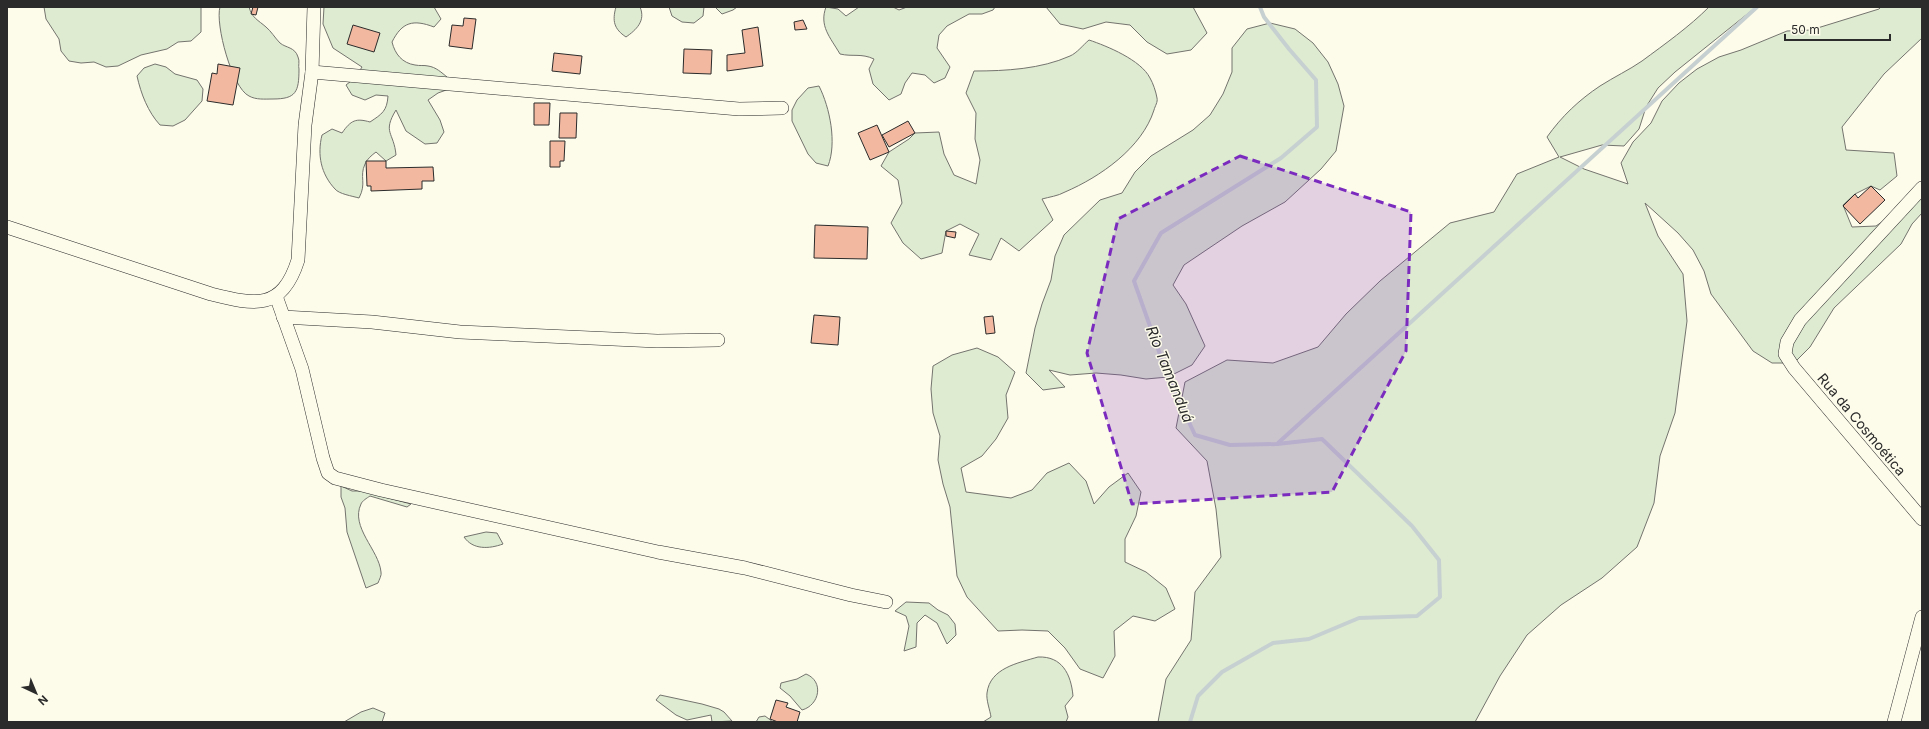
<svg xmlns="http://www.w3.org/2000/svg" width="1929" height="729" font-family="Inter,sans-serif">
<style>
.green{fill:#deebd1;stroke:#74746e}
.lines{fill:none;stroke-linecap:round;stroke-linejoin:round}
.stream{stroke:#c7d0d0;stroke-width:4}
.building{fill:#f2b8a0;stroke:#2b2b2b}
.street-casing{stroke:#2b2b2b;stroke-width:14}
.street{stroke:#fdfbea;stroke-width:13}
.marked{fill:#7b2cbf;fill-opacity:0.2;stroke:#7b2cbf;stroke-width:3;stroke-dasharray:8 5;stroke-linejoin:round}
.labels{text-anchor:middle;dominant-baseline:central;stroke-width:3;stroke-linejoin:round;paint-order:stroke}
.street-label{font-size:14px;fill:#2b2b2b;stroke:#fdfbea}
.water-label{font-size:15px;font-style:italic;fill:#2b2b2b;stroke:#fdfbea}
</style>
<rect width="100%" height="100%" fill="#fdfbea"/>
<g class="green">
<path d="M44,7H201V32L191,41L178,42L167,49L141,55L118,66L106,67L94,62L81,63L69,61L61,51L59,39L46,19Z"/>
<path d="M220,7H249C252,18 258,20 266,27C271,31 275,38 280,43C286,48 295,47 298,57C300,61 298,66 299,69C299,92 296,99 273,99C265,99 256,100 249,96C232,88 215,24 220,7Z"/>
<path d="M324,7H434L441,19L434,27C413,19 402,22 392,42C395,54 402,63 415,65C420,66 424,65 428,66C436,67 442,73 447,77L449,89L438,93L428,100L440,120L444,132L437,143L425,144L406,131L396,110C382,133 394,132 396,155L386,161L376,152C372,155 367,159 365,164C359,177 367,183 359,198C352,196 339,194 335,189C321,174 317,155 322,135L332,129L342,133C351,120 356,118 370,122C382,114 387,111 388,96L376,95L365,100L352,95L346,85L355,78L362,67L333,48L323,24Z"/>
<path d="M616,7H640C646,21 636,30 626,37C614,29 612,21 616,7Z"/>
<path d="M669,7H704L703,16L694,23L682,22L672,16Z"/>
<path d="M715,7H737L733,10L722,14Z"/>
<path d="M826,7L838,9L846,16L859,7H893L899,10L907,7H995L993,10L982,14H969L947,26L939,35L937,48L950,67L945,78L934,83L925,75L912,73L905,83L901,94L889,100L873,84L869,69L874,59C861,53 853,57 840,54C830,37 819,26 826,7Z"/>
<path d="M1046,7H1193L1207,33L1191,50L1167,54L1147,42L1130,25L1106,22L1083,29L1060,24Z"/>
<path d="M1709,7H1756L1675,72L1658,88L1646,107L1639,129L1624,146L1602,145L1560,157L1584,169L1628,184L1621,163L1633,142L1651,123L1662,101L1679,83L1697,69L1719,57L1741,50L1787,31L1811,30L1879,9L1881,7H1922V38L1884,74L1842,127L1846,150L1894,153L1897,176L1880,190L1871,186L1855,194L1843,205L1852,227L1876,226L1895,213L1922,186V213L1912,224L1901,244L1834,308L1810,347L1794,363H1772L1753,351L1711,294L1704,271L1693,250L1678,233L1645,203L1658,236L1683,274L1687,321L1675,413L1660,456L1654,503L1637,547L1602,578L1561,605L1527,635L1500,676L1475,722H1158L1166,679L1191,640L1195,592L1221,557L1216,509L1207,461L1176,428L1185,382L1227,360L1273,363L1318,347L1346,314L1380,281L1450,223L1494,212L1517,174L1559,157L1547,137C1562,116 1579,100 1600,86C1614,77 1629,70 1642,61C1665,44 1689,27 1709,7Z"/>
<path d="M1270,23L1295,29L1313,43L1328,62L1338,84L1344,106L1336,151L1321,169L1285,202L1242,226L1184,265L1173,285L1186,304L1205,346L1192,365L1168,377L1146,379L1121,375L1096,373L1070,375L1049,370L1065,387L1043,390L1026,373L1035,328L1042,304L1051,280L1055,256L1064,235L1100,200L1122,193L1135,172L1151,156L1193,130L1210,115L1223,94L1232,72V48L1247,29Z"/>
<path d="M1089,40C1107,46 1141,60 1150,78C1153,83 1156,92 1157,98C1158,102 1155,106 1154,110C1142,148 1100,177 1065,192C1058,196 1049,197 1042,199L1053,220L1019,251L1001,238L991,260L969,255L979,234L960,224L946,231L942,253L921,259L903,243L891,223L902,203L898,180L881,166L889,152L909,139L915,133L939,132L944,154L954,175L976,184L980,160L975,139L976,113L966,93L974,71C1006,71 1041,69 1070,56C1077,53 1083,45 1089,40Z"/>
<path d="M155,64L166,67L175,74L197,80L203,89L202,101L185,120L173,126L160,125C148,112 141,94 137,76L144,68Z"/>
<path d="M819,86C830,108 837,143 828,166L816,163L808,154L792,121V110L797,100L808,88Z"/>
<path d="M977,348L998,357L1015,372L1006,395L1008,418L996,439L982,456L961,468L966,492L1011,498L1032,490L1047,473L1069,463L1086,481L1094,504L1109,487L1128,473L1141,492L1136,516L1125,539V562L1146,572L1166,588L1175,609L1155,621L1133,616L1114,631L1115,656L1103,678L1080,669L1065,648L1048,631L1022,630L998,631L967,597L957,576L950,507L943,484L938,460L940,436L933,413L931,389L933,366L952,355Z"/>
<path d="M341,486L352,491H362L411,504L407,507L370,496C367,498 362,501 361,504C350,527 379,550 381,572C382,575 379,580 378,583L366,588L347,532L345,508L341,497Z"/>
<path d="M486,532L497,533L503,544C489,549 473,550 464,537Z"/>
<path d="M906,602L929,603L938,610L948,615L955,624L956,635L947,644L937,623L925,615L917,623L916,647L904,651L909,626L906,616L895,611Z"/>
<path d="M1038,657C1062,656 1071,674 1073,696L1065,706L1068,717L1066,722H983L991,717C990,710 986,700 987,693C990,668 1018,663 1038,657Z"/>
<path d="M806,674C824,681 820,705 802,710L790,696L780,688L781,683L797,679Z"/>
<path d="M660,695L702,704L719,709L724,712L732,721L712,722L711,715L687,720L676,715L656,700Z"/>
<path d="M373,708L385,713L382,722H344L361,712Z"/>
<path d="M765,716L773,722H756L759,717Z"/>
</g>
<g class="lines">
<g class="stream">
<path d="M1277,444L1757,7"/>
<path d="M1190,722L1198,696L1222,672L1273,643L1309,639L1359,618L1417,616L1440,597L1439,560L1412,526L1322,439L1277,444L1230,445L1195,435L1168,377L1134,281L1161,233L1281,158L1317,127L1316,80L1289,49L1264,17L1260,7"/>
</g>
</g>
<g class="building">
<path d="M253,7H258L256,15L251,14Z"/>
<path d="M464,18L476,19L472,49L449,46L452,25L463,26Z"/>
<path d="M803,20L807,29L795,30L794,22Z"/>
<path d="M353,25L380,33L374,52L347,44Z"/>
<path d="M758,27L763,66L727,71V55L745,53L742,30Z"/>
<path d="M684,49L712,50L711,74L683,73Z"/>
<path d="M554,53L582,56L580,74L552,71Z"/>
<path d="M218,64L240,68L233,105L207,101L212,73L217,74Z"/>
<path d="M534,103H550L549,125H534Z"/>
<path d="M560,113H577L576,138H559Z"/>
<path d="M908,121L915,133L889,147L882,135Z"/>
<path d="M877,125L889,152L870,160L858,133Z"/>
<path d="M550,141H565L564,161H560V167H550Z"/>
<path d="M366,161H386V168L433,167L434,181H422V189L371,191V186H367Z"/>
<path d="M1871,186L1885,200L1860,224L1843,206L1855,194L1858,198Z"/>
<path d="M815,225L868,227L867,259L814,258Z"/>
<path d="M946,231L956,232L955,238L946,236Z"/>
<path d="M814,315L840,317L838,345L811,343Z"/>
<path d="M993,316L995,333L986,334L984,317Z"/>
<path d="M776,700L788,703L786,707L800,712L797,722H778L770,719Z"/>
</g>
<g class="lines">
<defs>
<g id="street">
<path d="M312,72L739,109L782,108"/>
<path d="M1922,188L1800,320L1787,342L1785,354L1794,368L1922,519"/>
<path d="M7,227L211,294C255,305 282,311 298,260L305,125L312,72L314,7"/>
<path d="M276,296L302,369L323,458L328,473L335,478L381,490L658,552L745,568L851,595L886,602"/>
<path d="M283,317L372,322L460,332L657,341L718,340"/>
<path d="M1894,722L1922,617"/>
</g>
</defs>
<use href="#street" class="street-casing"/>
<use href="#street" class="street"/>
</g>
<path class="marked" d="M1240,156L1411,212L1406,351L1332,492L1132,504L1087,353L1118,219Z"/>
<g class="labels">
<g class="street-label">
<text transform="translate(1862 424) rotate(50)">Rua da Cosmoética</text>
</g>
<g class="water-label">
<text transform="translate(1170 374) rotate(68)">Rio Tamanduá</text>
</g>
</g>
<rect width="1929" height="729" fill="none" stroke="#2b2b2b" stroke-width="16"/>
<g transform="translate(36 693) rotate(136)" stroke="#fdfbea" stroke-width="3" paint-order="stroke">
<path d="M0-3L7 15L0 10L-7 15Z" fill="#2b2b2b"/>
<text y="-6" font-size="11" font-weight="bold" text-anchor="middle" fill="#2b2b2b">N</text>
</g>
<path d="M1785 34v6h105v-6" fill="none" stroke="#2b2b2b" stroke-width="2"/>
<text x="1791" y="34" font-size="12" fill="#2b2b2b" stroke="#fdfbea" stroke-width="3" paint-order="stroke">50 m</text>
</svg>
